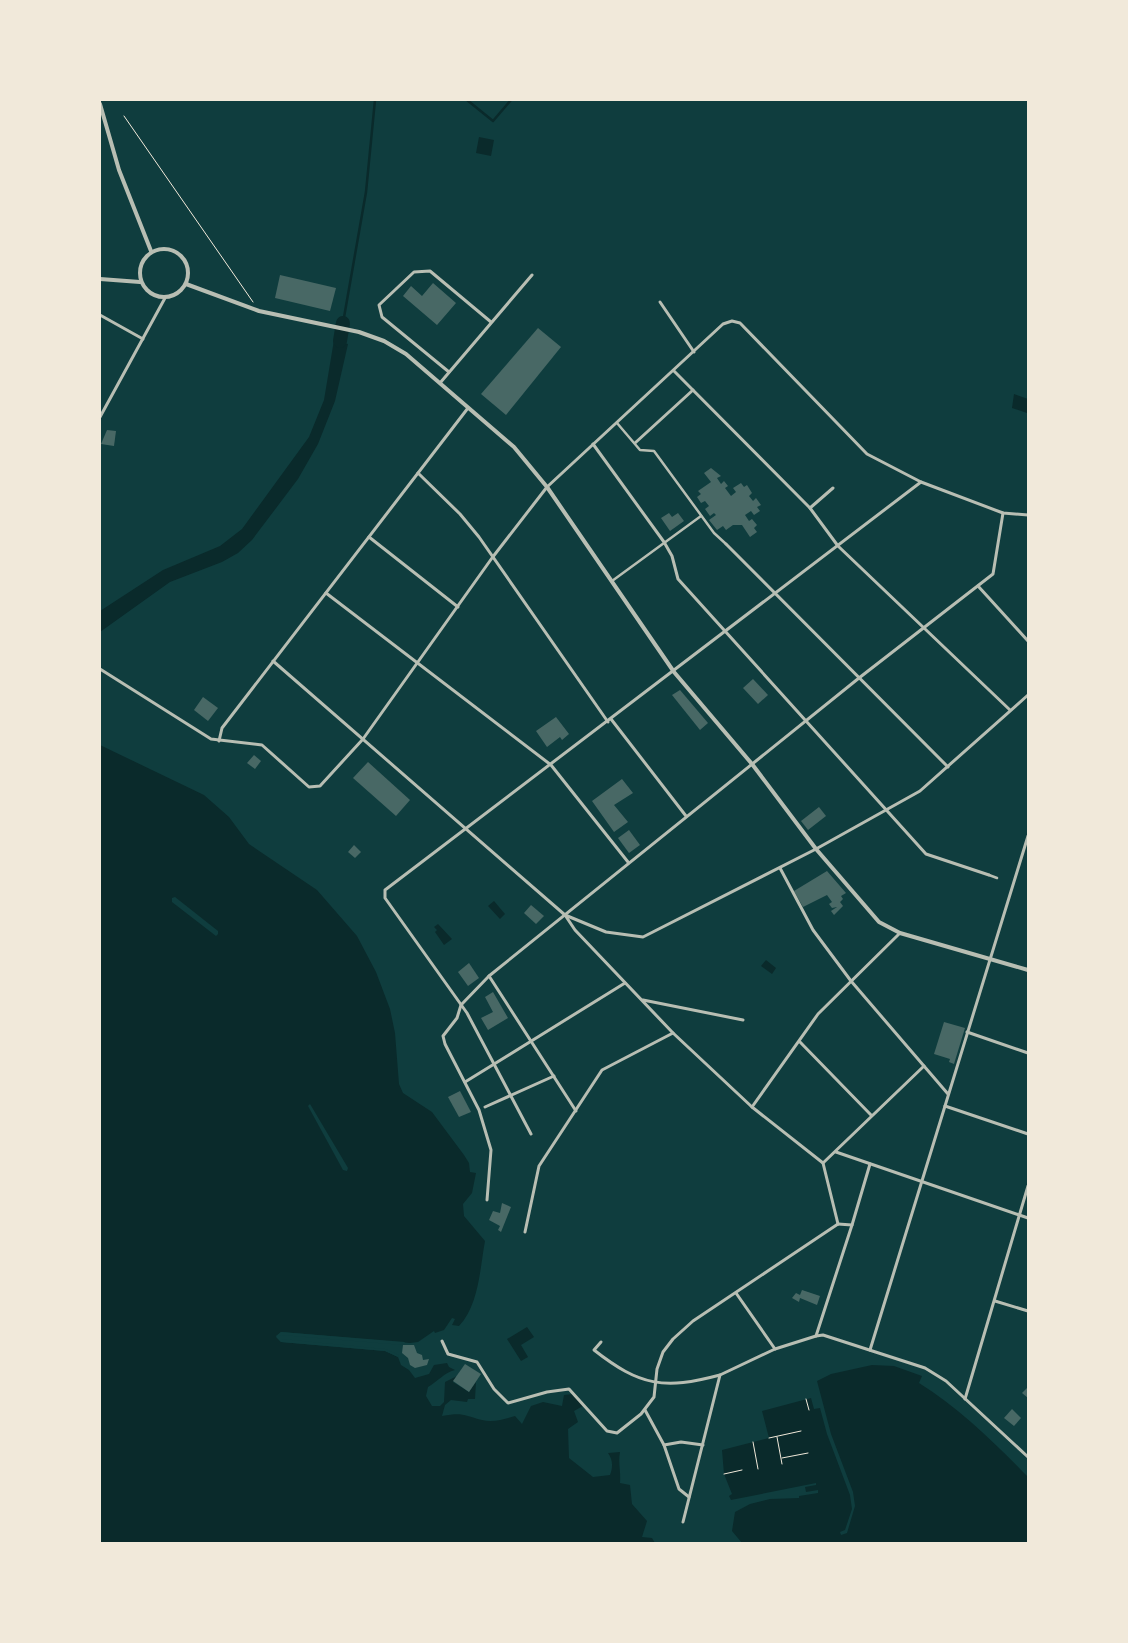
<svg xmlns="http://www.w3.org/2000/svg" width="1128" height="1643" font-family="Montserrat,sans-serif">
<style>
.water{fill:#0a2a2b}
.pier{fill:#0f3d3e}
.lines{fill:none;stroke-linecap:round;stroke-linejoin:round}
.stream{stroke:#0a2a2b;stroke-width:2.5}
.river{stroke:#0a2a2b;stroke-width:14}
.building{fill:#486865}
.path{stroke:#f1e9da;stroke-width:1}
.pedestrian{stroke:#b8beb3;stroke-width:2.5}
.minor{stroke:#b8beb3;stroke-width:3}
.tertiary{stroke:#b8beb3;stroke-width:4}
</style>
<rect width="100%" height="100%" fill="#0f3d3e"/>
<g class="water">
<path d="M479,137L494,140L491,156L476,153Z"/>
<path d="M334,340L348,344L335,401L318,444L298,479L252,540L238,553L222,562L170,582L100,632V611L163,570L220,546L242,529L309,437L324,400Z"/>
<path d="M1014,394L1028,399L1027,413L1012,408Z"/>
<path d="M100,745L204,795L229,817L249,844L317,890L357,936L376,972L390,1009L395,1033L399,1084L403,1093L432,1112L464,1155L469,1163L470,1172L476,1173L472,1193L463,1204L464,1216L485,1241C480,1268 479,1305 459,1326L452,1325L455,1319L452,1318L444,1330L435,1333L434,1331L418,1342L410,1343L281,1332L276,1336L281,1342L385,1351L398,1357L401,1365L409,1370L415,1378L429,1374L434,1365L447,1363L449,1367L455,1370C444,1373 438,1381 428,1387L426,1396L432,1406H440L444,1402L445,1382L457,1376L453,1382L469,1392L476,1382L475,1399H468L467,1402L451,1400L445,1405L442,1416C462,1412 464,1415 482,1420C493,1423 505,1419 515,1416L522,1424L531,1406L543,1402L562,1406L564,1395L573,1394L583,1406L574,1411L578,1422L568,1429L569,1458L593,1477L610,1475C613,1467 613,1460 608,1453L620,1452C618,1463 621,1472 620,1483L630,1485L632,1504L647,1521L642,1537L652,1538L655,1543H100Z"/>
<path d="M494,901L505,914L500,919L488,906Z"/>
<path d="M438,924L452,939L444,945L435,932L437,930L434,927Z"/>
<path d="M766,960L776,968L772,974L761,966Z"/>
<path d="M527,1327L534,1337L521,1345L528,1357L521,1361L507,1339Z"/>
<path d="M872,1365L894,1366L922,1376L919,1383C959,1408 995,1443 1028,1477V1543H742L732,1531L735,1512L750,1504L770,1499L799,1498V1496L818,1493V1490L806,1492L805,1487L816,1485V1483L731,1500L729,1496L732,1494L724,1474L722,1450L769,1438L762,1411L811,1398L814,1409L820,1408L827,1434L850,1495L852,1509L845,1530L840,1532L841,1535L847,1533L855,1506L853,1492L831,1434L817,1381L831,1374Z"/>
</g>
<g class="pier">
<path d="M175,897L218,931V934L216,936L172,902V898Z"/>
<path d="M310,1104L348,1168L347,1171L343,1170L308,1106Z"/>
<path d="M281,1332L405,1342L403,1345L281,1335L278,1337L281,1339L385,1349L399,1355L398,1357L385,1351L281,1342L276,1337Z"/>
</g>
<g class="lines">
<g class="stream">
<path d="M467,100L493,121L511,100"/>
<path d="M343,323L366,192L375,100"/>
</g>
<path class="river" d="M340,341L343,323"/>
</g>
<g class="building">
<path d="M280,275L336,288L330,311L275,298Z"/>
<path d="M433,283L456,303L437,325L403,296L411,286L422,296Z"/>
<path d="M538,328L561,347L506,415L481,394Z"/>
<path d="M107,430L116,431L114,446L101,444Z"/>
<path d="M711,468L721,476L717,478L721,484L724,481L728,486L725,488L731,496L736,492L733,488L741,483L744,487L747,485L752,493L749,496L753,501L756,498L761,505L757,507L760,511L754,515L751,511L745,515L749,521L752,519L757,525L754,528L757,532L750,537L742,525H733L726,530L723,526L717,530L709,520L716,515L714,513L710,516L705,509L709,506L705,501L701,503L697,497L701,494L698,491L711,482L704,473Z"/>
<path d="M669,513L672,517L678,513L684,521L670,531L661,518Z"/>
<path d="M753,679L768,695L758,704L743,688Z"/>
<path d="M680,690L708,723L700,730L672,695Z"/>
<path d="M203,697L218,708L208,721L194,710Z"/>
<path d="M556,717L569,734L562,740L560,737L547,747L536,731Z"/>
<path d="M254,755L261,761L255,769L247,763Z"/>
<path d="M368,762L410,800L396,816L353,778Z"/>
<path d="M622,779L633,793L614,805L628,822L614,832L592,801Z"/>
<path d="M819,807L826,816L808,830L801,821Z"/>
<path d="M629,830L640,845L629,853L618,838Z"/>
<path d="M354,845L361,852L355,858L348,852Z"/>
<path d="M827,871L846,893L841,896L843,899L840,902L843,906L834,915L831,911L837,907L832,908L829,904L832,902L827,895L803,907L794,891Z"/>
<path d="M531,905L544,916L536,924L524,913Z"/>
<path d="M469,963L479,978L468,986L458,972Z"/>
<path d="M493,992L508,1018L488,1030L481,1018L493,1012L485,997Z"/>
<path d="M944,1022L965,1028L954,1064L949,1062L950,1059L934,1054Z"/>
<path d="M460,1091L471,1112L459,1117L448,1097Z"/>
<path d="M502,1203L511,1207L501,1232L498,1230L500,1226L489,1220L493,1211L500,1213Z"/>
<path d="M802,1290L820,1296L817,1305L800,1298L799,1302L792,1298L796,1293L800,1295Z"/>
<path d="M403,1345H414L417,1353L422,1355L423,1360L429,1359L427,1365L415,1368L410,1365L408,1358L402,1353Z"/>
<path d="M465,1364L481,1374L469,1392L453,1381Z"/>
<path d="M1028,1387V1398L1022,1393Z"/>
<path d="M1012,1409L1021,1418L1014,1426L1004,1418Z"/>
</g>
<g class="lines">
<g class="path">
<path d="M124,116L253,302"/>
<path d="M806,1399L809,1410"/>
<path d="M777,1437L782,1464"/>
<path d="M769,1438L801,1431"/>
<path d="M753,1442L758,1469"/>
<path d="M782,1458L808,1453"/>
<path d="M724,1474L742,1470"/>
</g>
<g class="pedestrian">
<path d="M617,423L640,450L654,451L714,533L726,544"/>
<path d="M612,581L701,516"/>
<path d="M989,875L997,878"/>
</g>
<g class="minor">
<path d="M660,302L694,352"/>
<path d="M100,315L143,339"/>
<path d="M674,371L810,508L838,546L1010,710"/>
<path d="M449,372L382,317L379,305L414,272L430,271L491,322"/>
<path d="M440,383L532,275"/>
<path d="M100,417L165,298"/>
<path d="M635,443L693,390"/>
<path d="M593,444L664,542L672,556L678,579L926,854L989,875"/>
<path d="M418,473L460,514L479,537L608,722"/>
<path d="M810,508L833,488"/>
<path d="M369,537L458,607"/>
<path d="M726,544L948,767"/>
<path d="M978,586L1028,641"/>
<path d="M326,593L551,765L628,862"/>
<path d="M273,661L565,915L575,930L673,1033"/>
<path d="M100,669L211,739L262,745L309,787L320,786L363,739L492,558L547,487L723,324L732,321L740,323L867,454L921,482L1003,513L1028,515"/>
<path d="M611,719L686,816"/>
<path d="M219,741L222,728L468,408"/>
<path d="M780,868L813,930L851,981L948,1094"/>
<path d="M565,915L606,932L643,937L816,849L920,791L1028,695"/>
<path d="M489,976L576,1111"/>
<path d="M643,1000L743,1020"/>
<path d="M967,1032L1028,1053"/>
<path d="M800,1042L871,1115"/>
<path d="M465,1082L625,983"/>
<path d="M945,1106L1028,1134"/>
<path d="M485,1107L554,1076"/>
<path d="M752,1107L818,1014L900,933"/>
<path d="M531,1134L467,1013L385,898V890L921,482"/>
<path d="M836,1152L1028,1218"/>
<path d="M823,1163L924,1066"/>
<path d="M487,1200L491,1150L479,1110L445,1044L443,1036L457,1018L461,1005L489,976L859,678L993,574L1003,513"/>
<path d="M838,1224L852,1225L870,1164"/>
<path d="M525,1232L539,1166L602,1070L673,1033L752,1107L823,1163L838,1224"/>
<path d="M736,1293L775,1349"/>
<path d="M995,1301L1028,1311"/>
<path d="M816,1336L852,1225"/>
<path d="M442,1341L448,1354L477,1362L494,1389L508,1403L547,1392L569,1389L607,1431L617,1433L641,1414L654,1397L657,1369L663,1352L673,1339L693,1321L838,1224"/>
<path d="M601,1342L594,1350C640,1386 664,1390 720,1375"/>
<path d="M870,1350L1028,836"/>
<path d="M965,1399L1028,1186"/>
<path d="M645,1410L664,1445L679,1489L689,1497"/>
<path d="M664,1445L681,1442L703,1445"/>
<path d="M683,1522L720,1375L775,1349L816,1336L823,1335L925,1368L946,1381L1028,1457"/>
</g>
<g class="tertiary">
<path d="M100,104L119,170L151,251"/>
<circle cx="164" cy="273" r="24"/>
<path d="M100,279L140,282"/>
<path d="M186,284L259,311L359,332L384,341L406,354L514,447L547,487L674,672L752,764L816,849L879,922L900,933L1028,970"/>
</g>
</g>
<rect width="1128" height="1643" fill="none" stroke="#f1e9da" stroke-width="202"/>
</svg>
